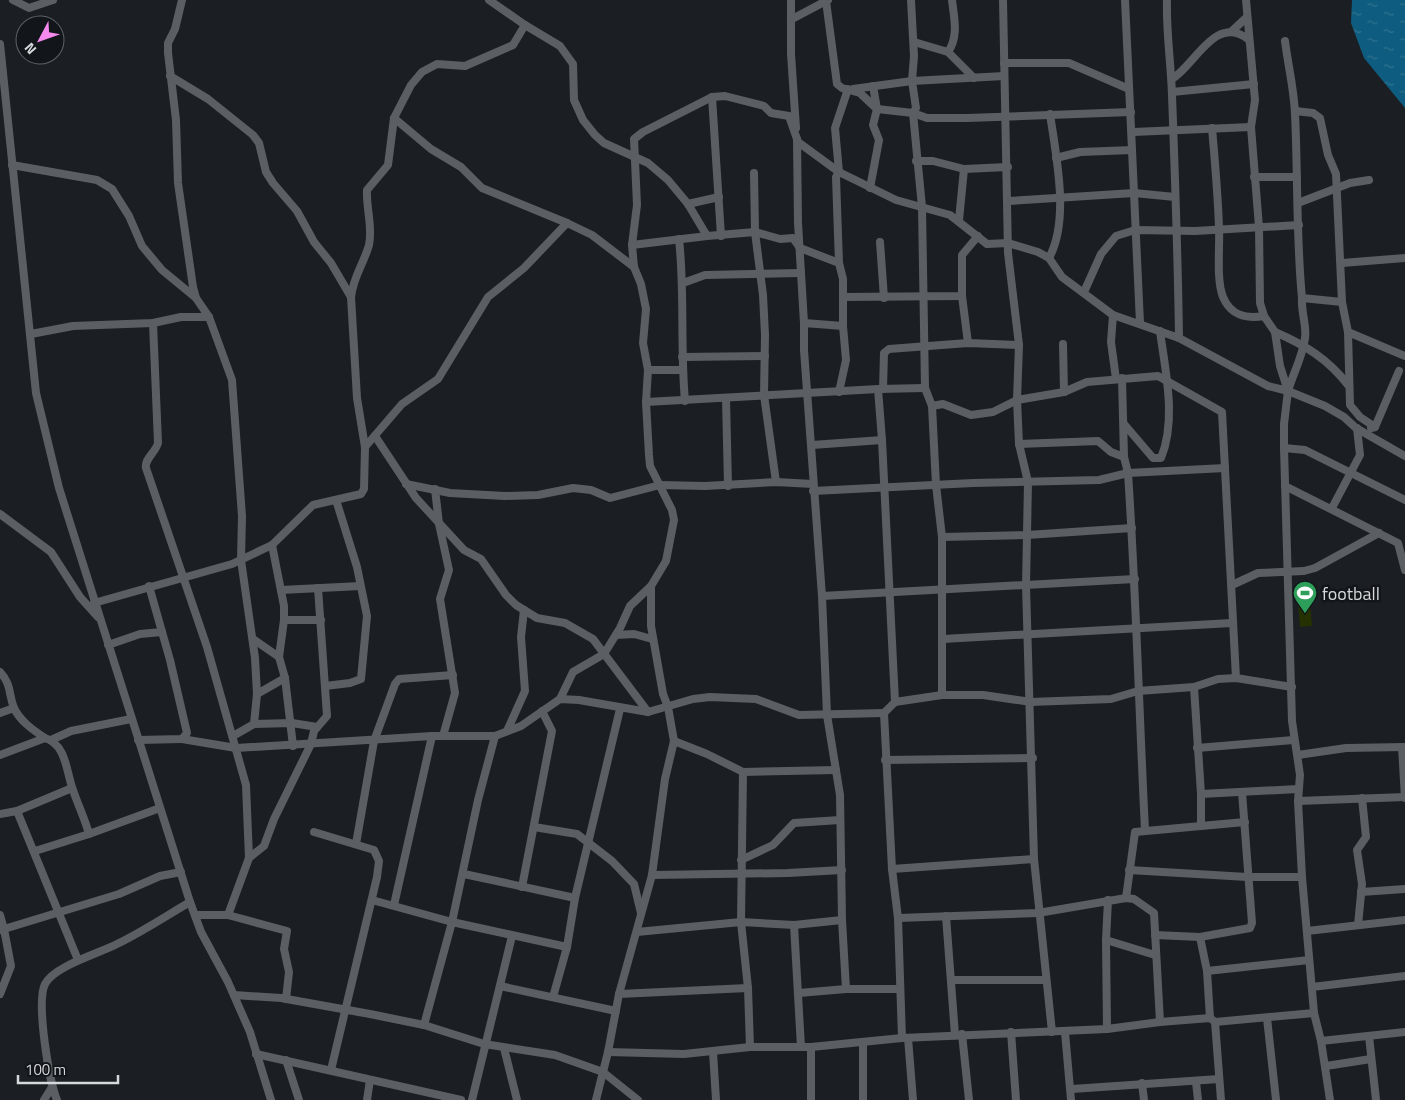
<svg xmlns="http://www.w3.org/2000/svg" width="1405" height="1100" font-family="'Titillium Web',sans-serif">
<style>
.grass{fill:#253100}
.water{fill:url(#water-ripples)}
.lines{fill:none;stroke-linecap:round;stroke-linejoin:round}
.minor{stroke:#5b5f64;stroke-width:8}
.labels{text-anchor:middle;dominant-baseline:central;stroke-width:5;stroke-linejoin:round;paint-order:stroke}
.poi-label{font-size:18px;fill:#d6d9db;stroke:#121519;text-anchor:start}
</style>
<defs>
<pattern id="water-ripples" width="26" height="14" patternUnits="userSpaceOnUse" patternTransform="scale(1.25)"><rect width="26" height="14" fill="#0e5c7f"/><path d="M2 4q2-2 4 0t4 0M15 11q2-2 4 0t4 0" fill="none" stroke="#307391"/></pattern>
</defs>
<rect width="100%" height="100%" fill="#1b1e22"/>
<path class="grass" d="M1310,601L1312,626L1300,627L1298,602Z"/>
<path class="water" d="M1352,0H1405V108L1364,58L1351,23Z"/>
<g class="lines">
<g class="minor">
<path d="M13,0L29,8L53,0"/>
<path d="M182,0L175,29L168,43V53L176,120L178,183L193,287L196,298L209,317L232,380L242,516L241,560L255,658L257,694L254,724L233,736"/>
<path d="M489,0L525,25L560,46L573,64L574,100L583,120L595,135L604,143L648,163L668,180L688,204L707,236L755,232L780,239L793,238L800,248L839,263L843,279V326L846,360L839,392"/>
<path d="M791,0V54L796,128"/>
<path d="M911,0L914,56L912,81L916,108L913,113L927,118H967L1131,112"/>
<path d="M1003,0L1008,253L1019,345L1017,400L1019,444L1028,482L1026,586L1034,859L1052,1032"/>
<path d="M1167,0C1166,32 1171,63 1172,95C1175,176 1178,257 1179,338"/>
<path d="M1246,0L1255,100L1251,127L1259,227L1260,303L1264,316L1275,332L1280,366L1288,391L1284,424V448L1292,721L1300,775L1298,801L1302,877L1314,1013L1321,1041L1330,1100"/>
<path d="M826,1L837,84L842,88L860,93L877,109L913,113L922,207L925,388L932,406L936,485L942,537V695"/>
<path d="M792,19L828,0"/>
<path d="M1232,31L1246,18"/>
<path d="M1285,41C1288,65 1294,89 1295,114C1298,175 1296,237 1302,298L1342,302L1348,332L1350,405L1360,417L1375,427"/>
<path d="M914,42L948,52L974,78"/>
<path d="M0,44L36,393L59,488L190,902L201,932L228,982L250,1032L271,1100"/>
<path d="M948,52C959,36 954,18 952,0"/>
<path d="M1004,63H1069L1129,89"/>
<path d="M170,76L208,99L253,135L259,143L266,172L273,183L297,211L314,242L331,263L351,297"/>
<path d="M1172,79C1196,64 1215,14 1248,39"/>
<path d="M853,89L912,81L1004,76"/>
<path d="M1172,92L1254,84"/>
<path d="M712,97L721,236"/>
<path d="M1295,111L1313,113L1320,118L1328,155L1336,174L1342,302"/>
<path d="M394,118L431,149L461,167L482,188L567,223L592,235L634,267"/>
<path d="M1212,128C1215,162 1218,195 1219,228C1220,248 1216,279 1223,297C1231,316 1246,319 1264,316"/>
<path d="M1133,132L1251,127"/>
<path d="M797,139L798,223L804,323"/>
<path d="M1132,150L1140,323"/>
<path d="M1056,158L1080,152L1132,150L1125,0"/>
<path d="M916,161H933L964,169L1008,167"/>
<path d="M12,165L97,180L112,189L129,216L142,246L162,270L196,298"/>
<path d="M754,173L755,232L763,295L765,335L764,395L776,482"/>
<path d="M1254,177H1297"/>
<path d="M870,188L879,140L873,125L877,109L873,86"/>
<path d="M1009,201L1134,193L1175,197"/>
<path d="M1298,203L1350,183L1369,180"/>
<path d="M688,204L719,197"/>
<path d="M959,220L964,169"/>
<path d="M679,239C685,293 680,347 685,401"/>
<path d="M880,242L884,298"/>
<path d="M632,245L707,236"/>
<path d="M1049,258C1070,220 1056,156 1050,114"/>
<path d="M839,263L836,177L839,172L835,128L848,89"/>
<path d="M1342,263L1405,258"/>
<path d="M683,283L705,275L801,273"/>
<path d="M1084,292L1101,254L1116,236L1135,230L1195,231L1299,225"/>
<path d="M962,296L968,343"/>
<path d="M843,297L962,296V255L978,236"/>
<path d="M1113,315L1111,342L1116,379"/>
<path d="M153,323L158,443C156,452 144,459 146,468L207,647L246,785L249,858L228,915"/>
<path d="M843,326L804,323V350L822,596L827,715L840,795L842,920L846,989"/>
<path d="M1275,332C1305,345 1328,359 1348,385"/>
<path d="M1348,332L1405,356"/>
<path d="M31,334L73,326L153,323L181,317H209"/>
<path d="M1063,344L1064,392"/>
<path d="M682,357L765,356"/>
<path d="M648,370H682"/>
<path d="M1122,378L1124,457L1128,473C1136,592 1139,711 1145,830"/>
<path d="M883,389L884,353L889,349L968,343L1019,345"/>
<path d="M1288,391L1325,406L1344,417L1356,428L1405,456"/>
<path d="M726,398L728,486"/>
<path d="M646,402L878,389"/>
<path d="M932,406L943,404L971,415L993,412L1017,400L1064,392L1087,382L1158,376L1222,412L1236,678"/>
<path d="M1124,424L1153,458H1161C1177,419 1165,370 1160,331"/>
<path d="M1371,428L1375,427L1399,371"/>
<path d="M375,436L416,498L464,550L481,559L506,595L516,605L537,618L565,623L593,639L648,712"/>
<path d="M1019,444L1098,441L1111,452L1124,457"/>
<path d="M812,445L882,440"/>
<path d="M365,447L402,404L438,379L488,297L524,268L567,223"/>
<path d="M1284,448L1305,450L1405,500"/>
<path d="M406,484L450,493L505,496L538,495L573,488L591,490L610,498L660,485L705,486L776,482L813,484"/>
<path d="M1285,486L1398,543L1405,570"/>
<path d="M435,489L439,524L449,570L440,599L455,693L443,736"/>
<path d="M813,491L973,483L1099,480L1128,473L1225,468"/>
<path d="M1332,508L1360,455L1357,428"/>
<path d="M0,514L51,552L80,597L98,617"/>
<path d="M942,537L1027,535L1132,528"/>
<path d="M1232,585L1258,573L1304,571L1315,568L1379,533"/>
<path d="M281,590L360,586"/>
<path d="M822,596L1135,579"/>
<path d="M94,603L232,564L272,545L313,505L361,494L364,489L365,447L357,398L351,297C353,277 364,263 369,245C373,228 366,208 367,190L388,165L394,118L411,85L422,72L437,64L465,66L513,45L525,25"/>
<path d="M284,620H321"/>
<path d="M616,635L634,634L652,639"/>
<path d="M253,639L279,657"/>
<path d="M943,639L1232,623"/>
<path d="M108,645L140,634L162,632"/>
<path d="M0,672C12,685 8,693 14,708C20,721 33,730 45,738"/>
<path d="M285,678L293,746"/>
<path d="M325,686L350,683L361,679L367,616L357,567L336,500"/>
<path d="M1194,687L1201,794V825"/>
<path d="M257,694L285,678L279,657L284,620V606L272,545"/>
<path d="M560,699L573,672L604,654L620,628L630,606L650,587"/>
<path d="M895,702L882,440L878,389L925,388"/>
<path d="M0,713L14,708"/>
<path d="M254,724L292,723L317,727"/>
<path d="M507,731L525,691L521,637L524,610"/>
<path d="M182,739L236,748L432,736H495L521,726L560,699L579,700L648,712L693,699L710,697L756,699L799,715L884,713"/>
<path d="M51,740L71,731L131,719"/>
<path d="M138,740L182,739L187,733L170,660L149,586"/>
<path d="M674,741L707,754L743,772L836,770"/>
<path d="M1402,747L1405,798"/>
<path d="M1197,748L1293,740"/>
<path d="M0,755L45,738C67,745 66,772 73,790C78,805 85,819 89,834L160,808"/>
<path d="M1298,755L1346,748L1405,747"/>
<path d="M885,760L1033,758"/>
<path d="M743,772L741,922L748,988L750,1047"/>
<path d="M1201,794L1298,789"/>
<path d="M1298,801L1405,797"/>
<path d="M17,811L78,960"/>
<path d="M0,814L17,811L72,788"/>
<path d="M534,827L577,834L612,861L634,884L641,913"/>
<path d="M314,832L374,850L379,861L377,877L331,1070"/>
<path d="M356,844L374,741L395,684L399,679L453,675"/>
<path d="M35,851L89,834"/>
<path d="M249,858L264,846L274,819L311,744L314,731L327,716L318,588"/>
<path d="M741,860L773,845L794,823L840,820"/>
<path d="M892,869L1034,859"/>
<path d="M1129,870L1247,877H1302"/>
<path d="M464,874L575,898"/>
<path d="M652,875L788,873L842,870"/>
<path d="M522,887L552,731L542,711"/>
<path d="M1361,892L1405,889"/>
<path d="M1126,898L1135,832L1245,822"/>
<path d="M372,900L452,922L567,947"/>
<path d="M394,905L432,736"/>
<path d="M0,915L4,929L0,930"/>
<path d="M195,915H228L287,931L284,949L289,972L286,999"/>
<path d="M946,916L955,1035"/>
<path d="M898,918L1038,913L1126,898L1134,899L1154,913L1160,1022"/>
<path d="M794,925L801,1047"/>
<path d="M1358,925L1362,884L1357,850L1366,837L1362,798"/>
<path d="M1307,931L1405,920"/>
<path d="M637,932L741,922L794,925L842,920"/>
<path d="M1155,935L1200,937L1250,928L1252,923L1242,792"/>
<path d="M1200,937L1207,971L1210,1018"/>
<path d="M1106,940L1155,955"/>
<path d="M1207,971L1309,960"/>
<path d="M951,980H1045"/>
<path d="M500,986L616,1011"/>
<path d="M1312,987L1405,976"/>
<path d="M799,993L846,989H900"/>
<path d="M0,994L11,966L4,929L119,894L160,876L181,872"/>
<path d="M619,994L748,988"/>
<path d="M234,995L281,998L370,1014L424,1025L484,1044L555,1055L603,1072L638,1100"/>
<path d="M553,997L567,947L575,898L620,709"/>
<path d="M1267,1018L1276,1100"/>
<path d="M1215,1022L1221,1100"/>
<path d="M424,1025L452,922L478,800L495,736"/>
<path d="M1107,1029L1106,940L1108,900"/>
<path d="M1011,1032L1016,1100"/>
<path d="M1065,1032L1071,1100"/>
<path d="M962,1034L969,1100"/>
<path d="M1369,1036L1376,1100"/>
<path d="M902,1038L898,918L892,869L884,713L895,702L942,695H983L1031,702L1111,699L1138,691L1194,687L1218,679L1236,678L1292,687"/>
<path d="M908,1038L913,1100"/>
<path d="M1321,1041L1405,1032"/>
<path d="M863,1042V1100"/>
<path d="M811,1047V1100"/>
<path d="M504,1048L517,1100"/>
<path d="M608,1052L684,1054L750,1047H811L902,1038L1107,1029L1160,1022L1210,1018L1215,1022L1314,1013"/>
<path d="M713,1052L716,1100"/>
<path d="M256,1054L461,1100"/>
<path d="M286,1060L299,1100"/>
<path d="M1326,1066L1371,1059"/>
<path d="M1196,1082L1198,1100"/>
<path d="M1142,1083L1144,1100"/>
<path d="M1072,1089L1219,1079"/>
<path d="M44,1100L52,1087"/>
<path d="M57,1100C49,1082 36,1002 45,984C54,966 100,953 117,944C142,932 166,916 190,902"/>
<path d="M367,1100L370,1080"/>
<path d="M472,1100L512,936"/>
<path d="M596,1100L608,1052L619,994L652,875L665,779L674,741L668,707L663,694L651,626V586L666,561L674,520L672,510L650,466L649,455L646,402L648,370L643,343L646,309L641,284L634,267L632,245L637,205L634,139L643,132L712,97L725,96L764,106L771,113L789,116L798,142L839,172L896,200L950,215L987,244L1008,243L1038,252L1049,258L1062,277L1113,315L1179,338L1268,386L1288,391C1293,374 1303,355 1305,338C1307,326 1301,313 1302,298"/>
</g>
</g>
<defs>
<symbol id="stadium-pin" viewBox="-11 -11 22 30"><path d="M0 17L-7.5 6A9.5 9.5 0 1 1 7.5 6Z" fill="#2e9e5b" stroke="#121519"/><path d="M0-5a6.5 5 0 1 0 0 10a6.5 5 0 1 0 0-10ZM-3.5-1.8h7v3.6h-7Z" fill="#fff"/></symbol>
</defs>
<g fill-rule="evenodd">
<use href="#stadium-pin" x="1291" y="579" width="28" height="38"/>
</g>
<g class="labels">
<g class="poi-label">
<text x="1322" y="593">football</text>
</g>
</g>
<g transform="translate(40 40) rotate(229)"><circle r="24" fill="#121519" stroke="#606367"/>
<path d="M0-4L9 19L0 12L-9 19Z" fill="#f589ee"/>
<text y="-8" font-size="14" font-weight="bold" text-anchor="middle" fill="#d6d9db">N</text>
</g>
<path d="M18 1075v8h100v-8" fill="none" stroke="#d6d9db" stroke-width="2.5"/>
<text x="25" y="1075" font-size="15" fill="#d6d9db" stroke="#121519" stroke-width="4" paint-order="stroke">100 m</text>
</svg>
